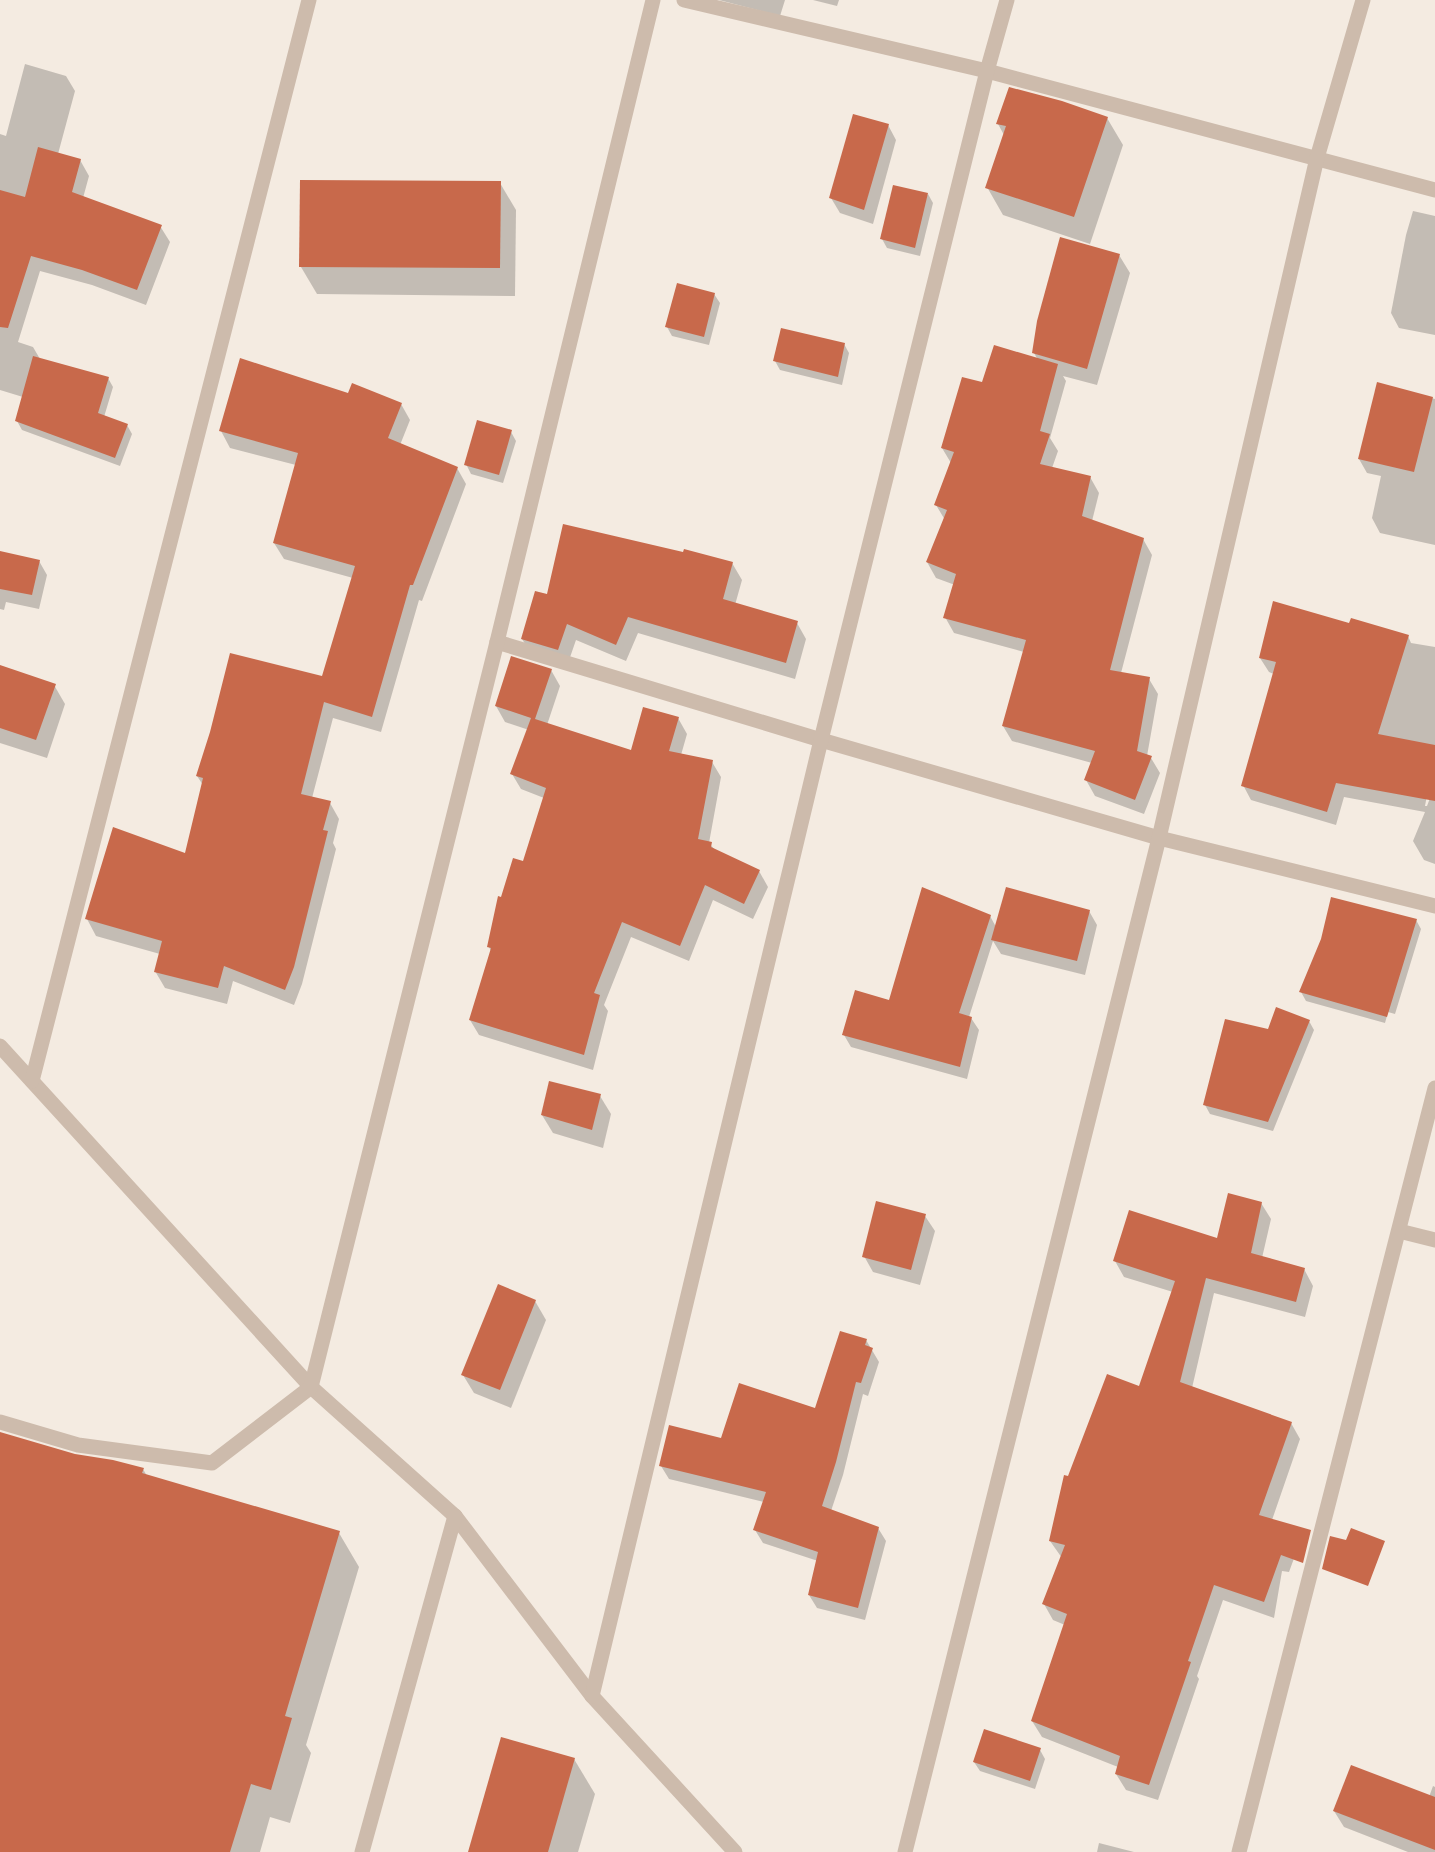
<svg xmlns="http://www.w3.org/2000/svg" width="1435" height="1852" font-family="Helvetica,sans-serif">
<style>
.shadow{fill:#0003}
.building{fill:#c8694b}
.lines{fill:none;stroke-linecap:round;stroke-linejoin:round}
.minor{stroke:#cdbbac;stroke-width:15}
</style>
<rect width="100%" height="100%" fill="#f4ebe1"/>
<g class="shadow">
<path d="M719,0H785L780,16Z"/>
<path d="M813,0H839L837,6Z"/>
<path d="M25,64L66,76L75,91L58,154L80,160L89,176L83,198L160,226L170,242L146,305L92,285L40,271L18,342L33,347L40,359L108,378L113,387L104,417L127,425L132,434L120,466L22,430L17,421L23,397L0,390V134L6,136Z"/>
<path d="M1107,118L1123,145L1090,244L1003,215L987,187L1004,135L998,124Z"/>
<path d="M888,125L896,140L873,224L840,213L831,198Z"/>
<path d="M500,183L516,210L515,296L317,294L301,267Z"/>
<path d="M928,194L933,203L920,256L887,248L882,239Z"/>
<path d="M1413,211L1435,216V335L1399,328L1391,313L1406,235Z"/>
<path d="M1119,255L1130,273L1097,385L1063,376L1066,381L1050,438L1058,451L1052,468L1090,477L1099,493L1092,521L1143,539L1152,555L1121,673L1149,679L1158,694L1147,756L1151,758L1160,773L1144,814L1095,796L1086,780L1092,763L1012,741L1003,726L1024,652L954,633L945,617L955,585L936,578L927,562L945,520L936,505L951,463L942,448L983,384L1038,360L1034,353Z"/>
<path d="M714,294L720,303L709,345L672,336L667,327Z"/>
<path d="M844,344L849,353L842,385L780,370L775,361Z"/>
<path d="M1378,384L1435,399V545L1380,533L1372,518L1381,476L1367,473L1359,459Z"/>
<path d="M349,395L401,404L410,420L400,445L457,468L466,484L422,601L419,600L381,732L333,718L312,798L330,803L339,819L333,843L336,849L302,984L294,1005L233,981L227,1004L165,988L155,971L160,954L96,936L87,919L186,855L203,785L197,776L323,677L353,578L284,559L274,543L296,465L230,448L221,431Z"/>
<path d="M511,432L516,441L503,483L471,474L466,464Z"/>
<path d="M0,553L39,561L47,575L39,609L6,602L4,610L0,609Z"/>
<path d="M732,563L742,580L735,605L797,623L806,639L795,679L638,633L626,661L576,640L567,666L532,655L522,639L548,596Z"/>
<path d="M1350,625L1408,636L1411,643L1435,647V753L1425,806H1427L1435,785V864L1424,860L1413,841L1425,812L1344,797L1336,825L1251,800L1243,785L1274,674L1269,672L1260,658Z"/>
<path d="M0,667L54,685L65,704L47,758L0,743Z"/>
<path d="M551,670L560,686L547,725L632,752L678,718L687,734L681,755L712,762L721,777L709,843L715,850L759,871L768,887L753,919L713,900L689,961L631,937L604,1005L608,1011L593,1070L479,1035L470,1020L491,951L489,947L502,898L524,863L544,798L521,789L512,774L529,730L505,722L496,706Z"/>
<path d="M1089,911L1097,925L1085,975L1001,954L993,941L969,1017L971,1018L979,1030L967,1079L851,1047L844,1035L890,1002L990,916L996,927Z"/>
<path d="M1416,920L1421,929L1395,1014L1388,1012L1385,1023L1306,1001L1301,992L1323,939Z"/>
<path d="M1309,1021L1314,1030L1273,1131L1210,1114L1205,1105L1269,1030Z"/>
<path d="M600,1096L611,1114L603,1148L553,1133L542,1115Z"/>
<path d="M1261,1203L1271,1219L1262,1258L1304,1269L1313,1286L1305,1317L1214,1293L1192,1388L1291,1423L1300,1439L1272,1520L1300,1542L1289,1572L1282,1571L1274,1618L1223,1600L1197,1676L1199,1679L1158,1800L1126,1790L1116,1774L1118,1767L1042,1737L1032,1721L1065,1625L1053,1620L1044,1604L1062,1558L1050,1541L1069,1477L1139,1388L1173,1292L1124,1277L1115,1261L1218,1240Z"/>
<path d="M925,1216L935,1231L920,1285L873,1272L864,1256Z"/>
<path d="M535,1301L546,1320L511,1408L474,1393L463,1375Z"/>
<path d="M866,1340L879,1362L868,1396L863,1394L843,1475L831,1511L878,1528L886,1541L865,1620L817,1608L809,1595L818,1561L763,1543L755,1530L764,1502L669,1479L661,1466L722,1440L816,1410Z"/>
<path d="M0,1434L75,1456L143,1469L147,1476L339,1533L359,1567L306,1745L311,1753L290,1823L270,1817L260,1852H0Z"/>
<path d="M1040,1750L1045,1759L1035,1789L980,1771L974,1762Z"/>
<path d="M574,1759L595,1794L578,1852H470Z"/>
<path d="M1433,1786L1435,1787V1852H1408L1344,1827L1334,1811L1429,1797Z"/>
<path d="M1099,1843L1134,1852H1097Z"/>
</g>
<g class="building">
<path d="M1009,87L1062,101L1108,117L1074,217L985,188L1006,126L996,124Z"/>
<path d="M853,114L889,124L864,210L829,198Z"/>
<path d="M38,147L81,159L72,192L162,225L137,290L82,270L31,256L8,328L0,327V190L25,197Z"/>
<path d="M300,180L501,181L500,268L299,267Z"/>
<path d="M893,185L928,193L915,248L880,239Z"/>
<path d="M1060,237L1120,254L1087,369L1032,353L1037,321Z"/>
<path d="M677,283L715,293L704,337L665,327Z"/>
<path d="M781,328L845,343L838,377L773,361Z"/>
<path d="M994,345L1058,364L1040,431L1050,434L1040,464L1091,476L1082,516L1144,538L1110,670L1150,677L1137,751L1152,756L1135,800L1084,780L1095,751L1002,726L1026,640L943,618L956,574L926,562L947,510L934,505L954,452L941,448L962,377L982,382Z"/>
<path d="M33,356L109,377L98,413L128,424L115,458L15,421Z"/>
<path d="M240,358L348,393L352,383L402,403L388,438L458,467L413,585H410L372,717L324,702L301,794L331,801L323,830L328,831L294,967L285,990L224,966L218,988L154,972L162,941L85,919L113,827L185,853L203,778L196,776L210,732L230,653L322,676L355,566L273,543L298,453L219,431Z"/>
<path d="M1377,382L1433,397L1414,472L1358,459Z"/>
<path d="M477,420L512,430L499,475L464,465Z"/>
<path d="M563,524L683,552L684,549L733,562L723,599L798,621L786,663L628,617L616,645L567,624L558,650L521,639L535,591L547,594Z"/>
<path d="M0,551L40,560L32,595L0,589Z"/>
<path d="M1273,601L1349,623L1351,618L1409,635L1378,734L1435,745V801L1336,783L1327,812L1241,786L1276,662L1259,658Z"/>
<path d="M511,656L552,669L535,719L631,750L643,707L679,717L669,751L713,760L698,839L712,842L711,847L760,870L744,904L705,885L680,946L622,922L594,993L600,995L584,1055L469,1020L491,948L487,947L498,896L501,897L513,858L523,861L546,788L510,774L531,718L495,706Z"/>
<path d="M0,665L56,684L36,740L0,728Z"/>
<path d="M922,887L991,915L959,1013L972,1017L960,1067L842,1035L855,990L889,1000Z"/>
<path d="M1006,887L1090,910L1077,961L991,940Z"/>
<path d="M1331,897L1417,919L1387,1017L1299,992L1321,939Z"/>
<path d="M1276,1007L1310,1020L1268,1122L1203,1105L1225,1019L1268,1029Z"/>
<path d="M549,1081L601,1094L592,1130L541,1115Z"/>
<path d="M1228,1193L1262,1202L1251,1253L1305,1268L1296,1302L1206,1278L1180,1382L1292,1422L1259,1515L1311,1530L1303,1563L1281,1555L1264,1602L1214,1585L1188,1661L1191,1662L1149,1785L1115,1774L1120,1756L1031,1721L1067,1614L1042,1604L1065,1545L1049,1541L1064,1475L1068,1476L1107,1374L1139,1386L1175,1281L1113,1261L1129,1210L1217,1238Z"/>
<path d="M876,1201L926,1214L911,1270L862,1257Z"/>
<path d="M498,1284L536,1300L500,1390L461,1375Z"/>
<path d="M840,1331L867,1339L865,1345L873,1348L861,1383L856,1382L836,1462L822,1506L879,1527L858,1608L808,1595L818,1552L753,1530L766,1492L659,1466L669,1425L721,1438L739,1383L815,1408Z"/>
<path d="M0,1432L75,1454L113,1460L144,1468L142,1473L340,1531L285,1716L292,1718L271,1790L251,1784L230,1852H0Z"/>
<path d="M1351,1528L1385,1541L1368,1586L1322,1569L1330,1536L1346,1540Z"/>
<path d="M984,1729L1041,1748L1030,1781L973,1762Z"/>
<path d="M501,1737L575,1758L548,1852H468Z"/>
<path d="M1351,1765L1435,1797V1850L1333,1811Z"/>
</g>
<g class="lines">
<g class="minor">
<path d="M684,0L987,71L1435,190"/>
<path d="M497,642L821,740L1159,838L1435,906"/>
<path d="M0,1046L311,1387L455,1516L592,1696L735,1852"/>
<path d="M32,1081L309,0"/>
<path d="M1399,1231L1435,1240"/>
<path d="M0,1422L78,1445L212,1463L311,1387L497,642L653,0"/>
<path d="M592,1696L821,740L987,71L1007,0"/>
<path d="M362,1852L455,1516"/>
<path d="M905,1852L1159,838L1317,158L1363,0"/>
<path d="M1239,1852L1435,1088"/>
</g>
</g>
</svg>
